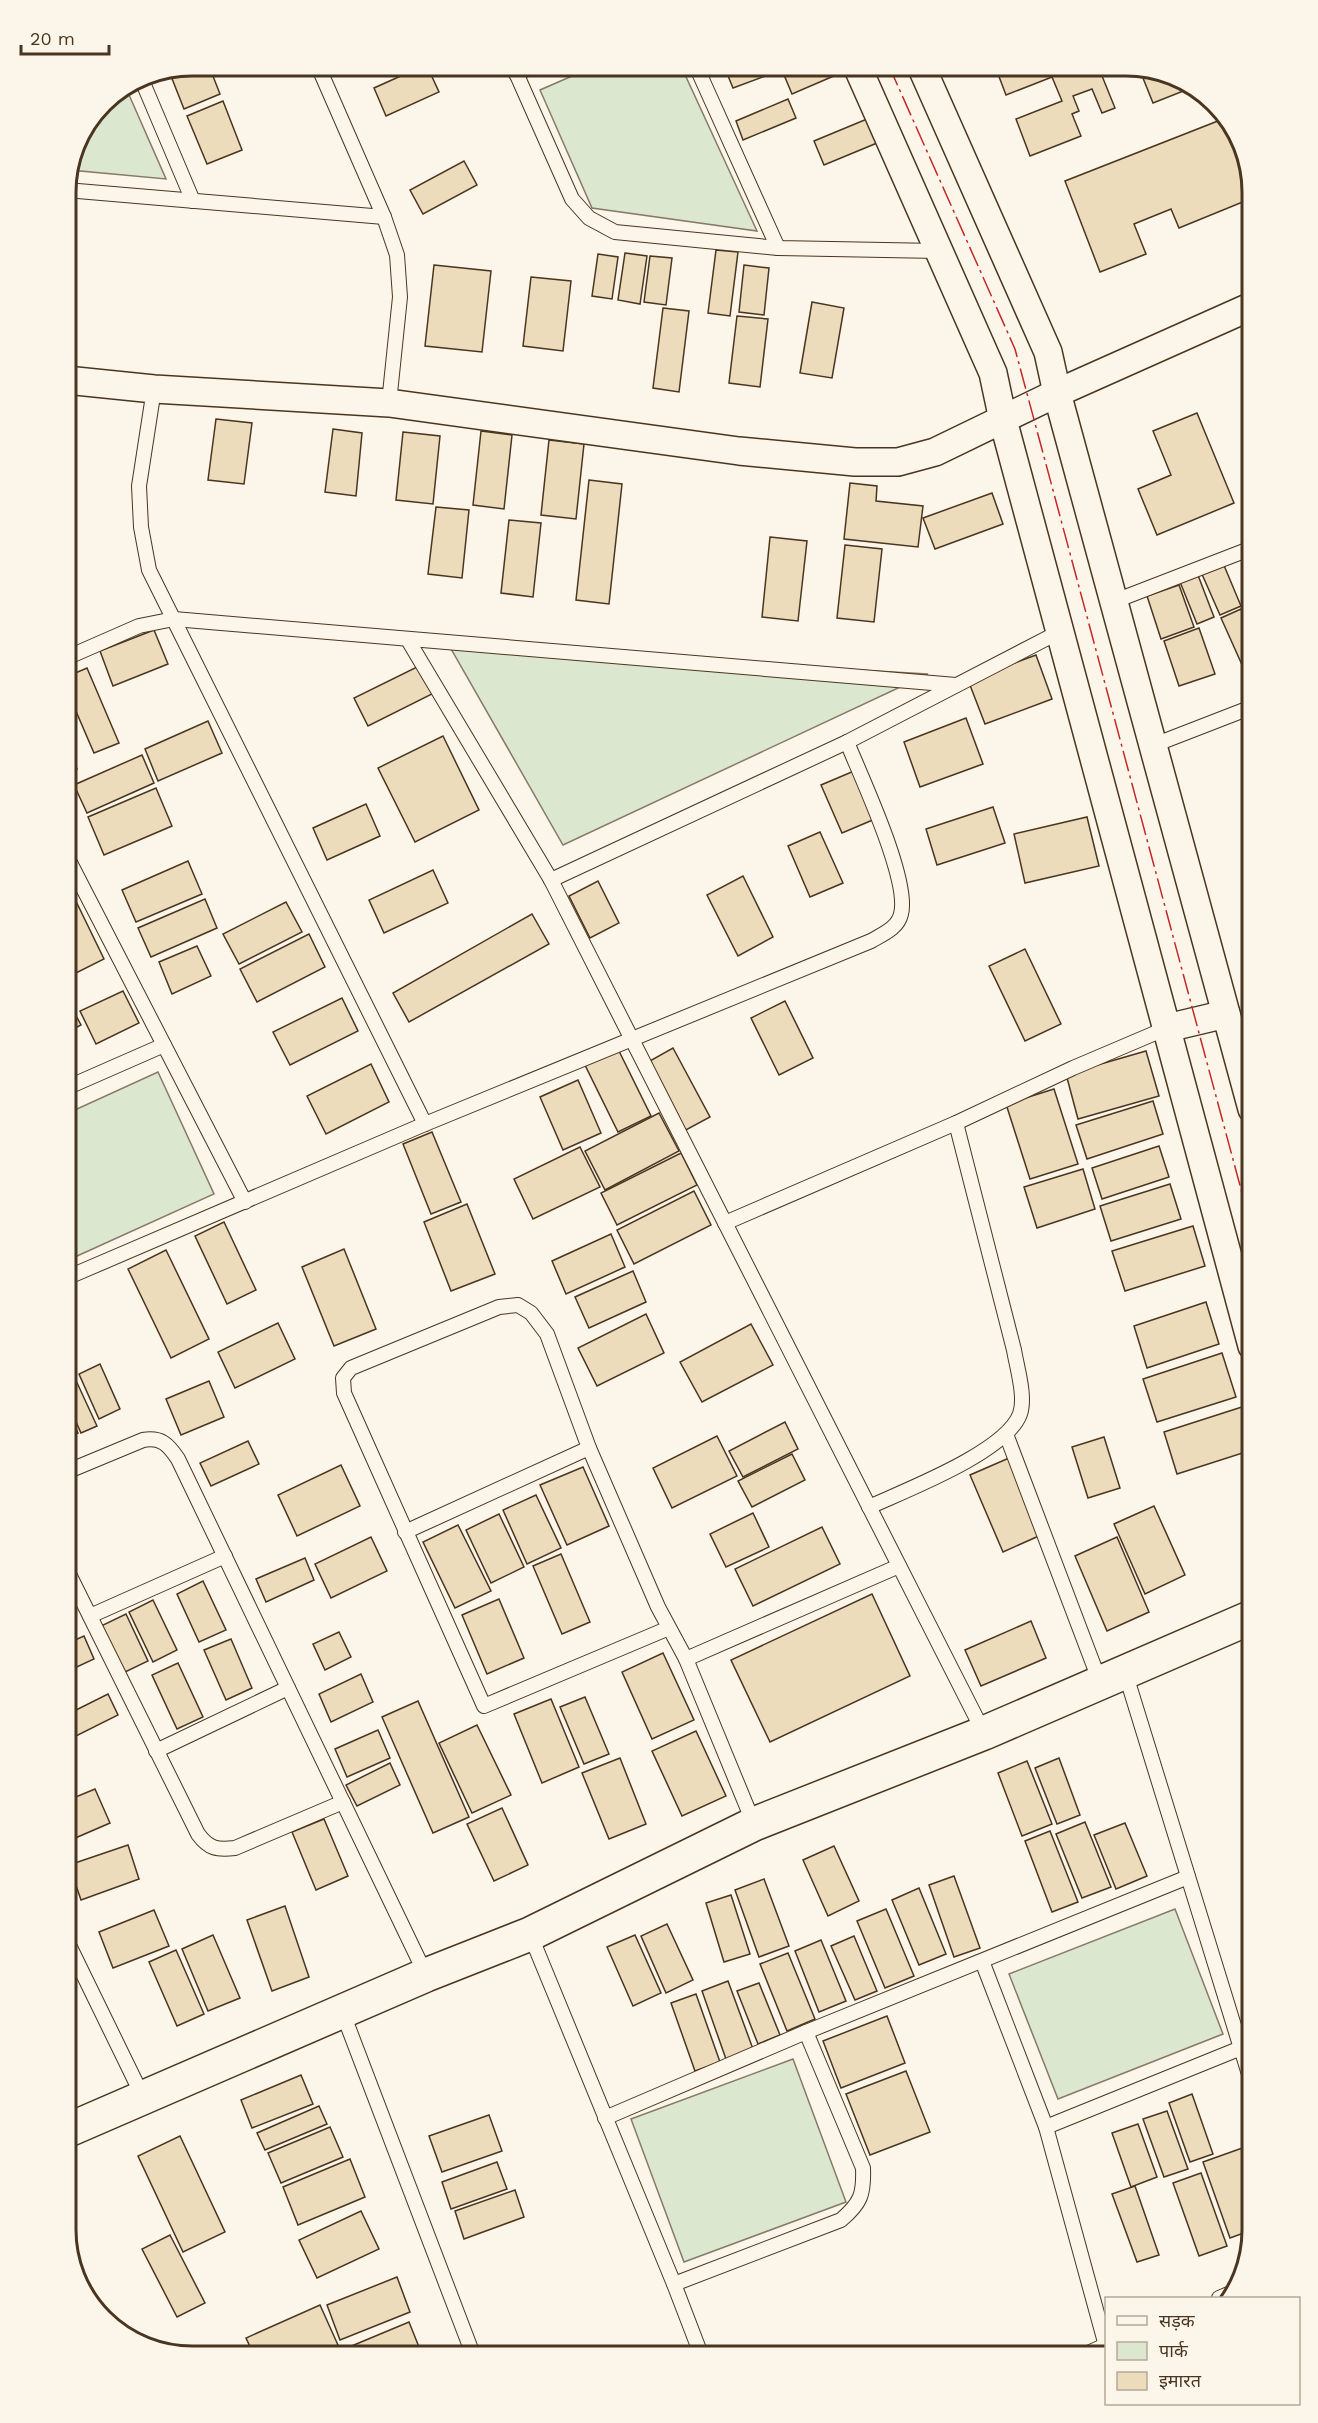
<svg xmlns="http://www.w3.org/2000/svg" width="1318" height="2423" font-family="'Work Sans','Noto Sans Devanagari',sans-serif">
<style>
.green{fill:#dce7d0;stroke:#887966;stroke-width:1.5}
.building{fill:#ecdcbc;stroke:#4a3520;stroke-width:1.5}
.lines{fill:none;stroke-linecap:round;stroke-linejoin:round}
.lane-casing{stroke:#4a3520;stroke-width:16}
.street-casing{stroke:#4a3520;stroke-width:30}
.secondary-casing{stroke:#4a3520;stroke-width:36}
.lane{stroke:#fbf6e9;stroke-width:14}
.street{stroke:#fbf6e9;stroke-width:27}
.secondary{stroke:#fbf6e9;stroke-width:33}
.power{stroke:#c62828;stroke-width:1.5;stroke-dasharray:21 4.5 3 4.5;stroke-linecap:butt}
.rim{fill:none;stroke:#4a3520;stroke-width:3}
</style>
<rect width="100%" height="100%" fill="#fbf6e9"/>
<g class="green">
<path d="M595,66H681L757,231L592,208L540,90Z"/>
<path d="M126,88L166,179L70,170C79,132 94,110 126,88Z"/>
<path d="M450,647L928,674L563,845Z"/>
<path d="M158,1072L214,1194L66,1261V1114Z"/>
<path d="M1175,1909L1223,2034L1058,2099L1009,1974Z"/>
<path d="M793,2059L846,2202L684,2262L631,2119Z"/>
</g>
<g class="building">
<path d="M193,66H209L220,94L184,109L169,71Z"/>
<path d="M423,66H427L439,92L386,116L374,88Z"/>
<path d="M724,66H774L776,72L733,88Z"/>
<path d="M790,66H841L843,72L792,94L782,70Z"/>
<path d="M995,66H1098L1115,108L1102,113L1092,89L1073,96L1079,111L1072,114L1081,136L1030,156L1016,119L1062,101L1052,77L1006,95Z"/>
<path d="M1139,68L1191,88L1153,103Z"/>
<path d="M788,99L796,118L743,140L736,121Z"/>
<path d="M223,101L242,150L207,164L187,116Z"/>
<path d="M867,119L877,143L824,165L814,141Z"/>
<path d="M1223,119L1242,144L1252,193V212L1249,213L1245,201L1179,228L1171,209L1134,224L1146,254L1100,272L1065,181Z"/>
<path d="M464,161L477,185L423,214L410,190Z"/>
<path d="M716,250L738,252L730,316L708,313Z"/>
<path d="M625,253L647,256L640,304L618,300Z"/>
<path d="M598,254L618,257L612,299L592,296Z"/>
<path d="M650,256L672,258L666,305L644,302Z"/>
<path d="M434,265L491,271L482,352L425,346Z"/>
<path d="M744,265L769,268L764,315L739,312Z"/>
<path d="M531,277L571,281L563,351L523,346Z"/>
<path d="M812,302L844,308L832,378L800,373Z"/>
<path d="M663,308L689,311L679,392L653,388Z"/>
<path d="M737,316L768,319L760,387L729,383Z"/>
<path d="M1252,397V421L1243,401Z"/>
<path d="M1197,413L1234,503L1157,535L1138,489L1171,475L1153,431Z"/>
<path d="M216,419L252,423L244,484L208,480Z"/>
<path d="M333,429L362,433L356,496L325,492Z"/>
<path d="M481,431L512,435L504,509L473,505Z"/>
<path d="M403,432L440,436L433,504L396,500Z"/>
<path d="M549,440L584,444L576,519L541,515Z"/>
<path d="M589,480L622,484L609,604L576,600Z"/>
<path d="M850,483L877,486L876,501L923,506L918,547L844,539Z"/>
<path d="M992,493L1003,524L935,549L923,518Z"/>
<path d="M436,507L469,510L462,578L428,574Z"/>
<path d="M509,520L541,523L533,597L501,593Z"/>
<path d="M770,537L807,541L798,621L762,617Z"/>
<path d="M845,545L882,549L874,622L837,618Z"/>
<path d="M1223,563L1241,606L1220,615L1201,572Z"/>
<path d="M1196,570L1214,617L1197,624L1178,577Z"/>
<path d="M1179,585L1194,627L1161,639L1147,596Z"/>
<path d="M1241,609L1252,634V663L1243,667L1221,618Z"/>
<path d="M1199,628L1215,674L1179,686L1164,641Z"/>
<path d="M154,630L168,664L113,686L100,651Z"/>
<path d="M1036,655L1052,699L985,724L968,680Z"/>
<path d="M421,665L434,693L368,726L354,698Z"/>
<path d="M87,668L119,743L94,753L66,688V677Z"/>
<path d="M966,718L983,764L920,787L904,742Z"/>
<path d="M208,721L222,753L158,781L145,749Z"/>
<path d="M443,736L479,810L415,842L378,768Z"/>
<path d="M66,741L77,769L66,773Z"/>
<path d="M142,755L154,783L87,813L74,785Z"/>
<path d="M854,771L875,819L842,833L821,785Z"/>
<path d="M156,788L172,826L104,855L88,817Z"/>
<path d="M366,804L380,836L327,860L313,828Z"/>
<path d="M993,807L1005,843L937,865L926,829Z"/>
<path d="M1087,817L1099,866L1025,883L1014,834Z"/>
<path d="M820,832L843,883L810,897L788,846Z"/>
<path d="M188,861L202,894L136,922L122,890Z"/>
<path d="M433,870L448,903L384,933L369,900Z"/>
<path d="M743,876L773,937L738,956L707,895Z"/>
<path d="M598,881L619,923L590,938L569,896Z"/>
<path d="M71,891L104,959L66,978V893Z"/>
<path d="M205,899L217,928L151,957L138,928Z"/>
<path d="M286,902L302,932L239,964L223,934Z"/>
<path d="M532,914L549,944L409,1022L393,993Z"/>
<path d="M309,934L325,967L257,1002L240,969Z"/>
<path d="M197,946L211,976L172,994L159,962Z"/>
<path d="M1025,949L1061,1024L1025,1041L989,966Z"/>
<path d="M123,991L139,1023L96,1044L80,1011Z"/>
<path d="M66,997L81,1025L66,1033Z"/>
<path d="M342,998L358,1031L290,1065L273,1032Z"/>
<path d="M785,1001L813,1058L779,1075L751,1018Z"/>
<path d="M617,1047L651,1116L618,1132L584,1063Z"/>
<path d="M673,1048L710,1117L684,1131L648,1062Z"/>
<path d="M1146,1051L1159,1096L1078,1119L1066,1074Z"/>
<path d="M371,1064L389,1102L326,1134L307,1096Z"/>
<path d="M578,1080L601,1133L563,1150L540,1097Z"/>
<path d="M1054,1089L1078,1164L1030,1179L1006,1104Z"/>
<path d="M1153,1101L1163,1134L1087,1159L1076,1125Z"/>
<path d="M659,1113L679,1151L605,1190L585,1151Z"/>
<path d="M432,1132L461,1202L431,1214L403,1144Z"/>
<path d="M1159,1146L1169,1177L1102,1199L1092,1168Z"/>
<path d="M580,1147L600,1187L533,1219L514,1179Z"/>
<path d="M681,1153L697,1185L617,1225L601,1193Z"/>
<path d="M1083,1169L1095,1209L1037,1228L1024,1187Z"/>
<path d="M1170,1184L1181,1219L1111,1241L1100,1206Z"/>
<path d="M694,1191L711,1225L634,1264L617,1230Z"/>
<path d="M467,1204L495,1274L451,1291L424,1222Z"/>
<path d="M224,1222L256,1290L227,1304L195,1236Z"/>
<path d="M1193,1226L1205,1266L1125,1291L1112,1251Z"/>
<path d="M611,1234L625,1267L566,1294L552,1261Z"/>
<path d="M344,1249L376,1329L334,1346L302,1267Z"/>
<path d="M166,1250L209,1339L171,1358L128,1269Z"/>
<path d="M633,1271L646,1302L589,1328L575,1297Z"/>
<path d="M1206,1302L1219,1344L1147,1368L1134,1326Z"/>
<path d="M646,1314L664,1353L597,1386L578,1348Z"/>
<path d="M278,1323L295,1359L235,1388L218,1352Z"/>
<path d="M751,1324L773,1365L702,1402L680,1362Z"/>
<path d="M1222,1353L1236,1397L1157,1422L1143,1379Z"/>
<path d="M100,1364L120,1409L99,1419L79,1374Z"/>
<path d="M73,1374L97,1426L81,1433L66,1399V1377Z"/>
<path d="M209,1381L224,1417L181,1435L166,1399Z"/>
<path d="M66,1405L78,1433L66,1438Z"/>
<path d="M1245,1406L1252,1430V1450L1177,1474L1164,1432Z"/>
<path d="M785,1422L798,1449L743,1477L729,1451Z"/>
<path d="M717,1436L737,1476L672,1508L653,1468Z"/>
<path d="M1104,1437L1120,1488L1088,1498L1072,1447Z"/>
<path d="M248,1441L259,1464L211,1486L200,1463Z"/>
<path d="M792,1454L805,1480L752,1507L738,1481Z"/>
<path d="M1009,1458L1041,1535L1003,1552L970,1475Z"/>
<path d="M341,1465L360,1506L297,1536L278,1495Z"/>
<path d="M583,1467L609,1526L567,1545L540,1485Z"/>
<path d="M536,1495L561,1548L527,1564L503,1510Z"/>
<path d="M1154,1506L1185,1575L1145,1594L1114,1524Z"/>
<path d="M753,1513L769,1547L726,1567L710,1534Z"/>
<path d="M499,1514L524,1567L491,1583L466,1530Z"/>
<path d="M458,1525L491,1591L455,1608L423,1542Z"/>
<path d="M822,1527L840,1564L753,1606L735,1569Z"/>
<path d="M371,1537L387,1571L331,1598L315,1564Z"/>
<path d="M1117,1537L1149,1612L1107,1631L1075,1556Z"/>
<path d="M561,1554L590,1622L562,1634L533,1566Z"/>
<path d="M305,1558L314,1580L266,1602L256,1579Z"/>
<path d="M203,1581L226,1630L199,1642L177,1594Z"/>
<path d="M872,1594L910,1676L770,1742L731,1660Z"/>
<path d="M499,1599L524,1658L487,1674L462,1615Z"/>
<path d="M153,1600L177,1650L153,1662L129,1612Z"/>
<path d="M126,1614L148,1661L123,1673L101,1626Z"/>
<path d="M1031,1621L1046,1658L981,1686L965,1650Z"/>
<path d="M339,1632L351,1657L325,1670L313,1644Z"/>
<path d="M84,1636L94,1659L66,1672V1644Z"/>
<path d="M231,1639L252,1688L226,1700L204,1650Z"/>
<path d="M663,1653L694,1720L652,1739L622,1672Z"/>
<path d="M178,1663L203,1717L177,1729L152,1675Z"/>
<path d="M361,1674L373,1702L331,1722L319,1694Z"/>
<path d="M108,1694L118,1715L70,1739L66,1730V1715Z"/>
<path d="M585,1697L609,1754L584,1764L560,1707Z"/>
<path d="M551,1699L579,1767L542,1783L514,1714Z"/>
<path d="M418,1701L469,1817L433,1833L382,1717Z"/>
<path d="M477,1725L511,1795L472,1813L439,1743Z"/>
<path d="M378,1730L390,1758L347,1777L335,1749Z"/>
<path d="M696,1731L726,1796L682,1816L652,1751Z"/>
<path d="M620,1758L646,1824L609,1839L582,1773Z"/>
<path d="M1059,1758L1080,1815L1057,1824L1035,1768Z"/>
<path d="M1027,1761L1052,1824L1022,1836L998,1773Z"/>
<path d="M390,1763L400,1785L357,1806L346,1785Z"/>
<path d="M95,1789L110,1823L66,1842V1801Z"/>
<path d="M502,1808L528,1865L494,1881L467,1824Z"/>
<path d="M324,1819L348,1876L316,1890L292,1832Z"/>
<path d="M1085,1822L1111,1887L1082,1898L1056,1834Z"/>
<path d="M1125,1823L1147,1876L1116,1889L1094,1835Z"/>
<path d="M1050,1831L1078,1902L1052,1912L1025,1841Z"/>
<path d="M128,1845L139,1879L81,1900L69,1865Z"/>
<path d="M834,1846L859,1901L828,1916L803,1860Z"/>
<path d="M954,1876L980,1948L954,1957L929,1885Z"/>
<path d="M764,1879L789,1946L759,1957L735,1890Z"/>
<path d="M919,1888L946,1954L919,1965L892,1900Z"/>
<path d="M731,1895L750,1954L724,1962L706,1903Z"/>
<path d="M285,1906L309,1977L272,1991L247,1920Z"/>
<path d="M886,1909L914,1976L885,1988L857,1921Z"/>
<path d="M154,1910L169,1946L113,1968L99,1932Z"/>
<path d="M667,1924L693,1980L666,1993L641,1936Z"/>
<path d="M213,1935L240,1998L208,2011L182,1949Z"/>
<path d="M635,1935L661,1993L633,2006L607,1947Z"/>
<path d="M854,1936L877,1991L855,2000L831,1946Z"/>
<path d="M821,1940L846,2001L819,2012L795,1951Z"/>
<path d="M176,1950L204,2014L177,2026L149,1962Z"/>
<path d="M788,1953L815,2019L787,2031L760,1964Z"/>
<path d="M728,1981L753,2049L726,2059L702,1991Z"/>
<path d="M759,1983L780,2035L758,2044L737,1991Z"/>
<path d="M696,1994L720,2062L695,2071L671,2003Z"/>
<path d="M887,2016L905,2063L841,2088L823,2041Z"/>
<path d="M906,2071L930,2132L870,2155L846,2094Z"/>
<path d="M301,2075L313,2104L252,2128L241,2100Z"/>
<path d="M1192,2094L1213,2154L1190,2162L1169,2103Z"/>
<path d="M319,2106L327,2124L265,2150L257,2133Z"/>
<path d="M1167,2111L1188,2169L1164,2177L1143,2119Z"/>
<path d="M489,2115L502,2151L442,2172L429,2136Z"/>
<path d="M1138,2124L1157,2177L1131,2187L1112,2133Z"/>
<path d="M330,2127L343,2157L281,2183L268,2153Z"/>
<path d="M180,2136L225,2232L183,2252L138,2156Z"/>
<path d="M1248,2146L1252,2158V2230L1230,2238L1203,2162Z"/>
<path d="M350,2159L365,2197L298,2225L283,2187Z"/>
<path d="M497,2162L507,2189L451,2209L442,2182Z"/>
<path d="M1201,2173L1227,2246L1199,2256L1173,2183Z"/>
<path d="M1135,2186L1159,2255L1137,2262L1112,2194Z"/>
<path d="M515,2190L524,2217L464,2239L455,2211Z"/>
<path d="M361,2211L379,2249L317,2278L299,2240Z"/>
<path d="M170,2235L205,2303L177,2317L142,2249Z"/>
<path d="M397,2277L410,2312L340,2340L327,2305Z"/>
<path d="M320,2305L338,2345L311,2357H255L246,2338Z"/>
<path d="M409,2322L423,2357H345L342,2350Z"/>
</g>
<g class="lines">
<defs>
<g id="lane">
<path d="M318,66L384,217L397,255L400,297L389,403"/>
<path d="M513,66L572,199L589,218L615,232L778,248L938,251"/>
<path d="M696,66L778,248"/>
<path d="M516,74L534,66"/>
<path d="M141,78L193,201"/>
<path d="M66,190L384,217"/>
<path d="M154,389L139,486L141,527L149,570L425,1124"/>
<path d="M1115,601L1252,548"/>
<path d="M408,640L551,880L984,1733"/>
<path d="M66,658L139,626L174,619L956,685"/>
<path d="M1154,745L1252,707"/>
<path d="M66,855L245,1202"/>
<path d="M551,880L847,742L1061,631"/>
<path d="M66,1088L164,1045"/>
<path d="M725,1223L956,1123L1073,1068L1167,1028"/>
<path d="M66,1278L425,1124L871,941C883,934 898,928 901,914C910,880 861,777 847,742"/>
<path d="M1006,1434L1100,1682"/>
<path d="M66,1472L143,1440C161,1437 168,1444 178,1459L426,1975"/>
<path d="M869,1507C906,1490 1006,1452 1020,1414C1026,1397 1017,1368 1014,1350L956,1123"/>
<path d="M405,1532L589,1448"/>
<path d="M66,1568L198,1834C209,1849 217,1850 235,1848L343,1802"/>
<path d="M90,1616L225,1556"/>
<path d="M669,1628L484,1706L344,1393L343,1378L351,1368L499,1307L518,1305L531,1313L547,1334L589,1448L658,1607L686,1659L754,1824"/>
<path d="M686,1659L899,1566"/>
<path d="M1125,1672L1252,2084"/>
<path d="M156,1751L288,1688"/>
<path d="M530,1934L674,2284L702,2357"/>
<path d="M66,1939L143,2097"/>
<path d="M982,1961L1046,2127L1241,2048"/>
<path d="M342,2011L474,2357"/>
<path d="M605,2118L806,2032L1188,1877"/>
<path d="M1046,2127L1106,2346"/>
<path d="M674,2284L841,2220C861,2203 864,2194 863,2168L806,2032"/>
<path d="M1219,2298L1233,2292"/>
<path d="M183,2356L211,2357"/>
<path d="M1079,2357L1106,2345"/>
</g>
<g id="street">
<path d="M857,66L993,373L1003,420L1252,1346"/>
<path d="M921,66L1048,352L1057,393L1252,1109"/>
<path d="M66,380L154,389L389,403L739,451L855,462H898L935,452L1057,393L1252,306"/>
<path d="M1167,1028L1226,1014"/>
</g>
<path id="secondary" d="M66,2131L426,1975L530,1934L754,1824L984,1733L1252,1617"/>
</defs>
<use href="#lane" class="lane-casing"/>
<use href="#street" class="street-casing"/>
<use href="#secondary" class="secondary-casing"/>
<use href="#lane" class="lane"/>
<use href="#street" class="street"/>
<use href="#secondary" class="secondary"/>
<path class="power" d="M889,66L1015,349L1252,1230"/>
</g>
<path d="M0 0H1318V2423H0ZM192 76H1126A116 116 0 0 1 1242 192V2230A116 116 0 0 1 1126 2346H192A116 116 0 0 1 76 2230V192A116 116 0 0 1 192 76Z" fill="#fbf6e9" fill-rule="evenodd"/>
<path class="rim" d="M192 76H1126A116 116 0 0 1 1242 192V2230A116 116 0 0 1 1126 2346H192A116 116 0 0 1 76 2230V192A116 116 0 0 1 192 76Z"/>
<rect x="1105" y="2297" width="195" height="108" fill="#fbf6e9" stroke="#b4a999" stroke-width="1.5"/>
<rect x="1117" y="2316" width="30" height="9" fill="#fbf6e9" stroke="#b4a999" stroke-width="1.5"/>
<text x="1159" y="2327" font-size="18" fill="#4a3520">सड़क</text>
<rect x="1117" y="2342" width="30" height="18" fill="#dce7d0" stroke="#b4a999" stroke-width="1.5"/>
<text x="1159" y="2357" font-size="18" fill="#4a3520">पार्क</text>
<rect x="1117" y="2372" width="30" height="18" fill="#ecdcbc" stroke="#b4a999" stroke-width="1.5"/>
<text x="1159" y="2387" font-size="18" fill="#4a3520">इमारत</text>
<path d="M21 45v9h88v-9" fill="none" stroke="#4a3520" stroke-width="3"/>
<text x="30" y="45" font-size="18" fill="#4a3520" stroke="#fbf6e9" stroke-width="4.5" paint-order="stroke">20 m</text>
</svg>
